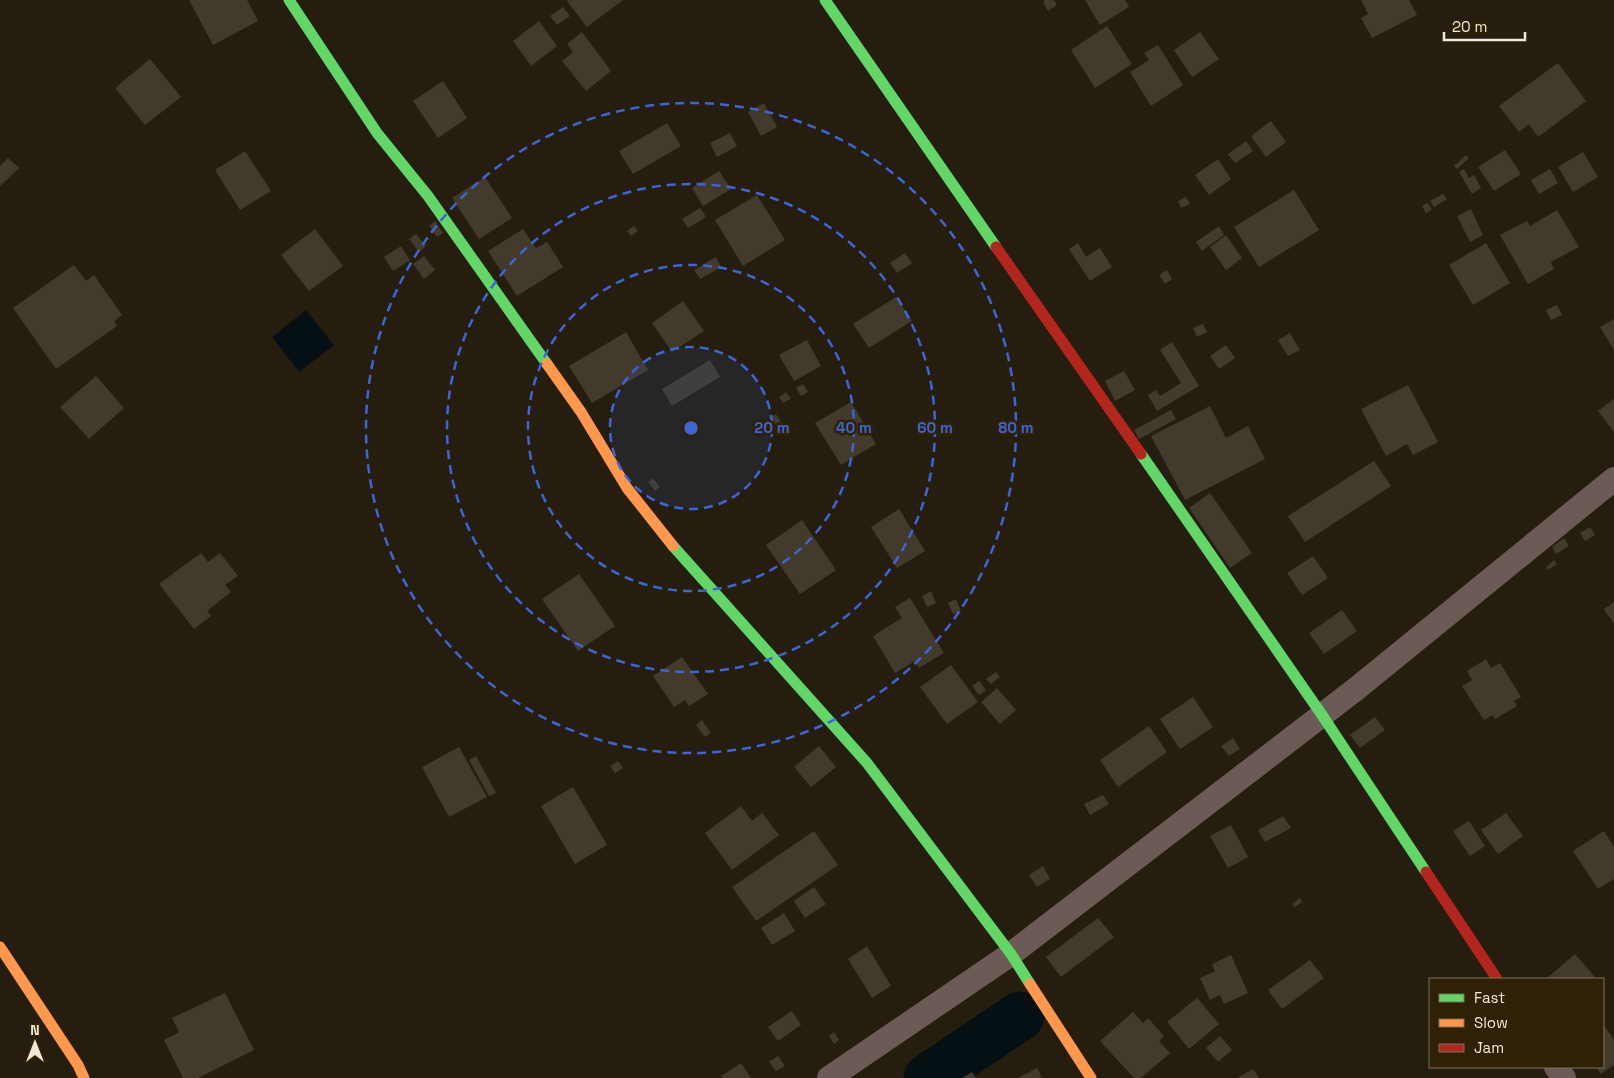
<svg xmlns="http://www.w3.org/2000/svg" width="1614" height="1078" font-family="'Space Grotesk',sans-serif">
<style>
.water{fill:#051014}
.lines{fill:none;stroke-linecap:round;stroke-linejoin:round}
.river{stroke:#051014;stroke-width:49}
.building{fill:#423a2a}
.street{stroke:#6c5a57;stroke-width:24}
.fast{stroke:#63d668;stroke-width:11}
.slow{stroke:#ff974d;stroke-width:11}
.jam{stroke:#b3261e;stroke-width:11}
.ring{fill:none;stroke:#3d65d8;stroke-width:2.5;stroke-dasharray:9 6}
.centre{fill:#3d65d8;stroke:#2e2106;stroke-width:2.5}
.ring-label{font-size:15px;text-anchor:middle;font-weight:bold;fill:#3d65d8;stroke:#2e2106;stroke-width:5;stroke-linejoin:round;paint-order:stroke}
</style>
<rect width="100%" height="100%" fill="#251e0f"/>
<path class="water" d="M306,310L334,345L299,372L272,337Z"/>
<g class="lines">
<path class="river" d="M928,1078L1020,1016"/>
</g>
<g class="building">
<path d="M189,0H247L258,21L213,45Z"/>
<path d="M568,0H623L587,27L567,1Z"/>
<path d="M1045,0H1054L1057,5L1048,11L1043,2Z"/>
<path d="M1085,0H1125L1129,7L1100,25Z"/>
<path d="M1361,0H1409L1417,15L1372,38L1361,18L1368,14Z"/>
<path d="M563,7L570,16L557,25L550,16Z"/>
<path d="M539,21L557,46L531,66L513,41Z"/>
<path d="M1107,26L1132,64L1095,88L1071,50Z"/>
<path d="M582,32L611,71L586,91L562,61L573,52L567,44Z"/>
<path d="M1200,32L1219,59L1192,77L1174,50Z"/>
<path d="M1158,45L1183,85L1151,106L1130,72L1149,60L1144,53Z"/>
<path d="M150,59L181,97L145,125L115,88Z"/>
<path d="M1558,63L1586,101L1538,137L1529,124L1519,132L1499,106Z"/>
<path d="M443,81L467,118L438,138L413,101Z"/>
<path d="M764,103L777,127L761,136L748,112Z"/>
<path d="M1271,121L1286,142L1266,157L1251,136Z"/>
<path d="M667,123L681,146L633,174L619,151Z"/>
<path d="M730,133L737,146L717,157L710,143Z"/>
<path d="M1246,141L1253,151L1235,163L1228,154Z"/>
<path d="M1505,150L1521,174L1494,191L1478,167Z"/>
<path d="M245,151L271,191L240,210L215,170Z"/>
<path d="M1583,152L1598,177L1573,192L1558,167Z"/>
<path d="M1466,155L1469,158L1457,169L1454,166Z"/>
<path d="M8,158L19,168L0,186V166Z"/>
<path d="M1218,159L1231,179L1209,195L1195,175Z"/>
<path d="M1464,169L1469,178L1474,175L1481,188L1472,194L1459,172Z"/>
<path d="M1550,169L1558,183L1539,194L1531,180Z"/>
<path d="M719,171L731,189L703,206L692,188Z"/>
<path d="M485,177L512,218L479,239L452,198Z"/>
<path d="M1294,190L1319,230L1259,267L1234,227Z"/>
<path d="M1443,194L1447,199L1434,207L1430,201Z"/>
<path d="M757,195L785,240L743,266L715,220Z"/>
<path d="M1186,197L1190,204L1181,208L1178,201Z"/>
<path d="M1428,203L1432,210L1426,213L1422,206Z"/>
<path d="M700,208L706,217L688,228L682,219Z"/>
<path d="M1471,209L1483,235L1470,242L1457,216Z"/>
<path d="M1557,210L1579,247L1551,262L1554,269L1528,284L1500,235L1527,221L1530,226Z"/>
<path d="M435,221L443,233L437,237L429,226Z"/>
<path d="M634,226L638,231L631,236L627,231Z"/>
<path d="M1219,226L1224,235L1202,251L1196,242Z"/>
<path d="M315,229L343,266L309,291L281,255Z"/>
<path d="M523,229L536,248L547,242L563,267L517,296L488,251Z"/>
<path d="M416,234L426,246L419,252L409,239Z"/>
<path d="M1226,235L1242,258L1226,270L1210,247Z"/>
<path d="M1078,243L1086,257L1100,248L1112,267L1090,281L1069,249Z"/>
<path d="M1486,243L1510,283L1473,305L1449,265Z"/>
<path d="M401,246L410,260L393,271L384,257Z"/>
<path d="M905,253L912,263L897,273L890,263Z"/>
<path d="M424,256L435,270L424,279L413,264Z"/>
<path d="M716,257L721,267L700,279L694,270Z"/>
<path d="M74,265L86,281L94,275L122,315L114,321L117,326L56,369L13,308Z"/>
<path d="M1167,270L1172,279L1165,284L1159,275Z"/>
<path d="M896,297L912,321L869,348L853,324Z"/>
<path d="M683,301L704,331L672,352L652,323Z"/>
<path d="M1557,305L1562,315L1551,320L1546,310Z"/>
<path d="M1614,319V350L1600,327Z"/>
<path d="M1203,324L1207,332L1197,337L1193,328Z"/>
<path d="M626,332L648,370L592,403L569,366Z"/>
<path d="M1290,333L1300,350L1288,356L1278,340Z"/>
<path d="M807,340L821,366L794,381L779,355Z"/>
<path d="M1172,342L1199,386L1157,411L1148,395L1156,390L1160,396L1181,383L1160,350Z"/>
<path d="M1226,345L1235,358L1219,369L1210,356Z"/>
<path d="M710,360L720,377L672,406L662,389Z"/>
<path d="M1124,371L1135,390L1115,401L1105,381Z"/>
<path d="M96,376L124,408L89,439L60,407Z"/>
<path d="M803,384L808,392L801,396L796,388Z"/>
<path d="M1408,385L1438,442L1413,455L1407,444L1386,456L1361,409Z"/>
<path d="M786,392L791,399L783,403L779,397Z"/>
<path d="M1614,399V432L1598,411Z"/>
<path d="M851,402L876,444L841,465L815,423Z"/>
<path d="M1210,406L1226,438L1248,426L1265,459L1185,500L1151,436Z"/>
<path d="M1171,410L1176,419L1139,439L1134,430Z"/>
<path d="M776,414L781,422L776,425L771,417Z"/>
<path d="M1374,461L1391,486L1305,542L1288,516Z"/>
<path d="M653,478L660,487L655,491L648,482Z"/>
<path d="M1210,493L1252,553L1230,568L1189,508Z"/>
<path d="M899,509L925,551L897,568L871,527Z"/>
<path d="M802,520L836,570L800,594L766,545Z"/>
<path d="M1590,527L1595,535L1585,541L1580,533Z"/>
<path d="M1564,538L1569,546L1556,554L1552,547Z"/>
<path d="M201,553L208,562L220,553L238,576L225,585L231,592L207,611L211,616L194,629L159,584Z"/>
<path d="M1313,556L1328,578L1302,595L1287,573Z"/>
<path d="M1554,560L1557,564L1548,570L1546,567Z"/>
<path d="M579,574L615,626L578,651L542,599Z"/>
<path d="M931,591L936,603L927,607L922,596Z"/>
<path d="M910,598L944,653L919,668L915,661L895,673L873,636L902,618L895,607Z"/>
<path d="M956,599L961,611L953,614L948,603Z"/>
<path d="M1614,602V624L1604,609Z"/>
<path d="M1342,610L1357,631L1324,654L1309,633Z"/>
<path d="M682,657L708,694L689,706L685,700L674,707L653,676Z"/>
<path d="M1486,659L1491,668L1500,663L1521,697L1514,701L1517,706L1495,719L1493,715L1484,720L1462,686L1472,680L1467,671Z"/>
<path d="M951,665L978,702L947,724L920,687Z"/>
<path d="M996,672L1000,677L991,684L986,679Z"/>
<path d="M979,681L986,690L979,695L972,686Z"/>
<path d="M997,688L1016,710L1000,724L981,702Z"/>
<path d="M1193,697L1213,727L1180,749L1160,719Z"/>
<path d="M1375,717L1385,730L1360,748L1350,735Z"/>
<path d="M702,720L711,733L705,737L696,725Z"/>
<path d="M1149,726L1167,752L1118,787L1100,760Z"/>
<path d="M1233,738L1240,749L1229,756L1221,746Z"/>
<path d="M819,746L836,767L811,787L794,767Z"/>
<path d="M459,747L487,797L449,817L422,767Z"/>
<path d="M476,756L496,793L489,796L469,760Z"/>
<path d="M618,761L623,768L615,773L610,766Z"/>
<path d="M573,787L607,845L575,864L541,806Z"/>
<path d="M1103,795L1109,804L1090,815L1084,804Z"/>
<path d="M741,806L752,821L762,813L779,835L732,870L705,833Z"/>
<path d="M1506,813L1523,836L1498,854L1481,830Z"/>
<path d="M1283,816L1291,828L1265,842L1258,830Z"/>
<path d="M1469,821L1485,846L1470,856L1453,831Z"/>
<path d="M1231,825L1248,857L1228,868L1210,836Z"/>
<path d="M814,831L838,865L756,921L732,887Z"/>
<path d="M1604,831L1614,847V879L1598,889L1573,851Z"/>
<path d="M1043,866L1050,879L1037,887L1029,875Z"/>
<path d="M814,887L826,904L805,918L794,901Z"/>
<path d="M1300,898L1302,902L1295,907L1292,904Z"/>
<path d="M784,913L795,931L772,945L761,928Z"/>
<path d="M1098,918L1114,937L1061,977L1046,957Z"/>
<path d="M867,946L891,986L872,998L848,959Z"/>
<path d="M1575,954L1595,977L1592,979H1546Z"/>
<path d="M1231,955L1248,993L1224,1004L1220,995L1210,1000L1200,978L1215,971L1212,964Z"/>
<path d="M1310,960L1324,978L1282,1009L1268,990Z"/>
<path d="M225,993L254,1050L198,1078H183L164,1040L179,1032L172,1018Z"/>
<path d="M1197,998L1219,1024L1189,1049L1167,1022Z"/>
<path d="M792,1011L801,1025L778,1041L768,1027Z"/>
<path d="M1133,1012L1143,1023L1148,1018L1164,1036L1159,1041L1170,1053L1141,1078H1134L1100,1041Z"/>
<path d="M1603,1024L1614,1040V1065L1601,1074L1596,1067H1603Z"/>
<path d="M834,1032L839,1040L834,1044L829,1036Z"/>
<path d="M1220,1036L1232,1050L1218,1062L1206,1048Z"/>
<path d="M778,1056L785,1066L776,1071L769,1062Z"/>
<path d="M741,1063L751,1078H723L721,1076Z"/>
<path d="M1037,1068L1042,1078H1018Z"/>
<path d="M1253,1069L1259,1078H1237Z"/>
<path d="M972,1072L976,1078H962Z"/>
</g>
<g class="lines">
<g class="street">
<path d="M1556,1067L1564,1078"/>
<path d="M829,1078L1011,954L1356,689L1614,479"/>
</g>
<g class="fast">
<path d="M289,0L377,133L428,196L547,364"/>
<path d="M825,0L996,247"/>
<path d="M1141,454L1322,715L1426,872"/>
<path d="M673,546L867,763L1011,954L1030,984"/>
</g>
<g class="slow">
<path d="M547,364L581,412L627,488L673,546"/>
<path d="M0,947L78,1065L84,1078"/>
<path d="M1030,984L1091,1078"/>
</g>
<g class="jam">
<path d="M996,247L1141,454"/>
<path d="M1426,872L1497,979"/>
</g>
</g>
<circle cx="691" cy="428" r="81" fill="#3d65d8" fill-opacity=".12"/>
<g class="ring">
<circle cx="691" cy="428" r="81"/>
<circle cx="691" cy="428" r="163"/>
<circle cx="691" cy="428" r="244"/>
<circle cx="691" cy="428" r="325"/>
</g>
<circle cx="691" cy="428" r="8" class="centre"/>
<g class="ring-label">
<text x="772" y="433">20 m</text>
<text x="854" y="433">40 m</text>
<text x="935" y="433">60 m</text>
<text x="1016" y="433">80 m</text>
</g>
<rect x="1429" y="978" width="175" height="90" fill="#2e2106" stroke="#7c715a"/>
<rect x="1439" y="994" width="25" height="8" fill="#63d668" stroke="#7c715a"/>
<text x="1474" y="1003" font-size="15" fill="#f1e8d8">Fast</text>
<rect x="1439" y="1019" width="25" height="8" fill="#ff974d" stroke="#7c715a"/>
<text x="1474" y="1028" font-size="15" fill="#f1e8d8">Slow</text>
<rect x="1439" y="1044" width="25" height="8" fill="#b3261e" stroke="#7c715a"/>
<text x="1474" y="1053" font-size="15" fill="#f1e8d8">Jam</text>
<g transform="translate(35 1043)" stroke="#2e2106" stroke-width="4" paint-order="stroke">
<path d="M0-4L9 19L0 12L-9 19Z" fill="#f1e8d8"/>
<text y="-8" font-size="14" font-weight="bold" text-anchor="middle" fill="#f1e8d8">N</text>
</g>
<path d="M1444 32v8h81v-8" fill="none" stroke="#f1e8d8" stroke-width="2.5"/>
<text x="1452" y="32" font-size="15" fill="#f1e8d8" stroke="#2e2106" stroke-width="4" paint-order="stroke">20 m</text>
</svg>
